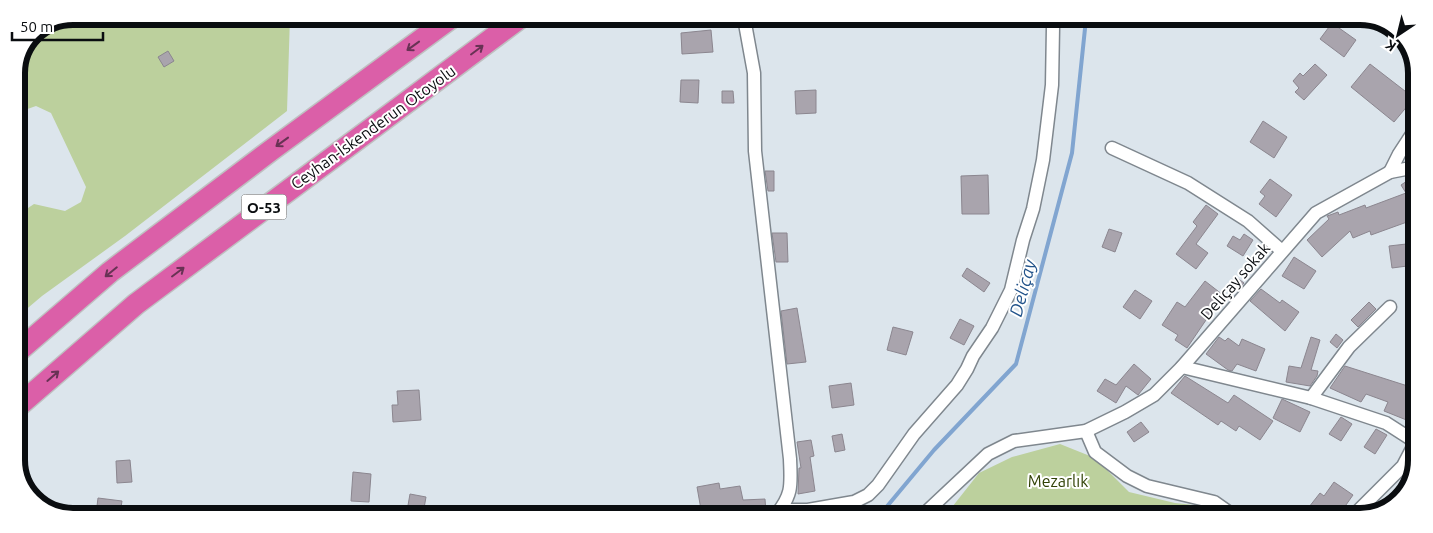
<svg xmlns="http://www.w3.org/2000/svg" width="1433" height="533" font-family="Ubuntu,sans-serif">
<style>
.green{fill:#bcd09d}
.lines{fill:none;stroke-linecap:round;stroke-linejoin:round}
.stream{stroke:#81a5d0;stroke-width:4}
.building{fill:#a9a4ad;stroke:#8b868f}
.street-casing{stroke:#7f878e;stroke-width:15}
.highway-casing{stroke:#bfc0c1;stroke-width:24}
.street{stroke:#fff;stroke-width:12}
.highway{stroke:#db5fa8;stroke-width:21}
.oneway{stroke:#683254}
.labels{text-anchor:middle;dominant-baseline:central;stroke-width:4;stroke-linejoin:round;paint-order:stroke}
.shield{fill:#fff;stroke:#545658;stroke-width:1}
.shield-label{font-size:15px;font-weight:bold;fill:#0a0d10}
.street-label{font-size:16px;fill:#0a0d10;stroke:#fff}
.park-label{font-size:16px;fill:#2f4004;stroke:#fff}
.water-label{font-size:18px;font-style:italic;fill:#22538a;stroke:#fff}
.rim{fill:none;stroke:#0a0d10;stroke-width:6}
</style>
<rect width="100%" height="100%" fill="#dce5ec"/>
<g class="green">
<path d="M73,16L290,17L287,111L125,236L42,296L16,318V216L34,204L65,211L81,202L86,187L51,113L36,106L16,113V70L33,33Z"/>
<path d="M1060,444L1095,458L1129,492L1175,503L1212,507L1225,516H945L979,473L1012,457Z"/>
</g>
<g class="lines">
<path class="stream" d="M879,516L934,450L1016,364L1072,153L1086,19"/>
</g>
<g class="building">
<path d="M1332,23L1356,40L1344,57L1320,39Z"/>
<path d="M711,30L713,52L682,54L681,33Z"/>
<path d="M168,51L174,61L164,67L158,57Z"/>
<path d="M1315,64L1327,75L1304,100L1295,92L1299,88L1293,81L1300,73L1303,76Z"/>
<path d="M1370,64L1414,98L1394,122L1351,87Z"/>
<path d="M681,80H699L698,103L680,102Z"/>
<path d="M816,90V113L796,114L795,91Z"/>
<path d="M722,91H733L734,103H722Z"/>
<path d="M1263,121L1287,137L1274,158L1250,142Z"/>
<path d="M765,171H774V191H768Z"/>
<path d="M988,175L989,214H962L961,176Z"/>
<path d="M1416,175L1415,237L1407,222L1371,235L1370,231L1353,238L1350,231L1322,257L1307,240L1329,219L1327,216L1330,215L1338,212L1339,215L1365,205L1366,208L1406,193L1401,185Z"/>
<path d="M1270,179L1292,195L1276,217L1259,204L1265,196L1260,192Z"/>
<path d="M1206,205L1218,214L1196,244L1208,253L1196,269L1176,254L1197,226L1193,222Z"/>
<path d="M1109,229L1122,233L1115,252L1102,247Z"/>
<path d="M772,233H787L788,262H776Z"/>
<path d="M1244,234L1253,240L1243,256L1227,246L1233,236L1240,240Z"/>
<path d="M1415,243V265L1392,268L1389,246Z"/>
<path d="M1294,257L1316,271L1304,289L1282,276Z"/>
<path d="M967,268L990,283L984,292L962,276Z"/>
<path d="M1236,277L1244,283L1237,291L1230,286Z"/>
<path d="M1205,281L1223,295L1187,348L1175,340L1178,335L1162,325L1177,302L1185,307Z"/>
<path d="M1261,289L1280,303L1282,300L1299,312L1285,331L1250,301Z"/>
<path d="M1135,290L1152,301L1140,319L1123,307Z"/>
<path d="M1369,302L1376,309L1358,327L1351,320Z"/>
<path d="M797,308L806,362L787,364L781,311Z"/>
<path d="M960,319L974,326L964,345L950,338Z"/>
<path d="M893,327L913,332L906,355L887,350Z"/>
<path d="M1336,334L1343,340L1337,348L1330,342Z"/>
<path d="M1219,337L1225,341L1228,338L1239,346L1242,339L1265,349L1256,371L1237,364L1232,371L1228,370L1206,354Z"/>
<path d="M1311,337L1320,340L1311,370L1318,371L1317,376L1310,386L1286,382L1289,366L1301,368Z"/>
<path d="M1134,364L1151,379L1138,395L1126,386L1116,403L1097,391L1105,379L1116,385Z"/>
<path d="M1345,366L1414,388V423L1384,411L1388,402L1366,394L1361,402L1330,388Z"/>
<path d="M1185,376L1228,403L1234,395L1273,421L1260,440L1239,426L1236,431L1221,421L1218,425L1171,393Z"/>
<path d="M851,383L854,405L832,408L829,386Z"/>
<path d="M419,390L421,420L393,422L392,405H398L397,391Z"/>
<path d="M1282,399L1310,412L1300,432L1273,418Z"/>
<path d="M1341,417L1352,424L1341,441L1329,434Z"/>
<path d="M1141,422L1149,432L1134,442L1127,432Z"/>
<path d="M1376,429L1387,435L1375,454L1364,447Z"/>
<path d="M842,434L845,450L835,452L832,436Z"/>
<path d="M811,440L814,456L810,457L815,491L798,494L799,468H801L797,442Z"/>
<path d="M130,460L132,482L117,483L116,461Z"/>
<path d="M353,472L371,474L369,502L351,501Z"/>
<path d="M1334,482L1353,495L1341,512L1338,509L1332,517H1321L1309,507L1320,493L1324,496Z"/>
<path d="M719,483L720,489L740,486L743,500L765,499L766,513L737,515H702L697,487Z"/>
<path d="M410,494L426,497L423,514L407,511Z"/>
<path d="M98,498L122,501L120,514H96Z"/>
</g>
<g class="lines">
<defs>
<g id="street">
<path d="M744,18L754,73L755,151L790,459C791,485 793,494 776,515"/>
<path d="M1112,148L1188,183L1248,221L1282,251"/>
<path d="M1390,172L1399,154L1416,128"/>
<path d="M1182,367L1311,398L1386,423L1414,441"/>
<path d="M1311,398L1349,347L1390,307"/>
<path d="M1086,431L1095,452L1127,476L1147,486L1214,502L1234,516"/>
<path d="M780,510H808L854,502L868,495L878,485L914,434L957,385L967,369L973,356L992,328L1011,290L1023,240L1033,209L1043,160L1052,85L1053,27L1052,19"/>
<path d="M922,516L988,454L1014,441L1086,431L1125,412L1154,395L1182,367L1316,213L1390,172L1416,167"/>
<path d="M1352,517L1403,466L1414,445"/>
</g>
<g id="highway">
<path d="M16,353L110,272L270,151L452,17"/>
<path d="M16,408L136,304L521,17"/>
</g>
</defs>
<use href="#street" class="street-casing"/>
<use href="#highway" class="highway-casing"/>
<use href="#street" class="street"/>
<use href="#highway" class="highway"/>
</g>
<defs><path id="oneway-shaft" d="M-6 0H5M1.5-3L5.5 0L1.5 3" fill="none" stroke-width="1.6" stroke-linecap="round" stroke-linejoin="round" transform="scale(1.25)"/></defs>
<g class="oneway">
<use href="#oneway-shaft" transform="translate(413 46) rotate(144)"/>
<use href="#oneway-shaft" transform="translate(477 50) rotate(-37)"/>
<use href="#oneway-shaft" transform="translate(282 142) rotate(144)"/>
<use href="#oneway-shaft" transform="translate(111 272) rotate(141)"/>
<use href="#oneway-shaft" transform="translate(178 272) rotate(-37)"/>
<use href="#oneway-shaft" transform="translate(53 376) rotate(-41)"/>
</g>
<g class="labels">
<rect class="shield" x="241.5" y="194.5" width="45" height="25" rx="4"/>
<g class="shield-label">
<text x="264" y="207">O-53</text>
</g>
<g class="street-label">
<text transform="translate(373 127) rotate(-36)">Ceyhan-İskenderun Otoyolu</text>
<text transform="translate(1235 281) rotate(-49)">Deliçay sokak</text>
</g>
<g class="park-label">
<text x="1058" y="481">Mezarlık</text>
</g>
<g class="water-label">
<text transform="translate(1022 288) rotate(-75)">Deliçay</text>
</g>
</g>
<path d="M0 0H1433V533H0ZM73 25H1360A48 48 0 0 1 1408 73V460A48 48 0 0 1 1360 508H73A48 48 0 0 1 25 460V73A48 48 0 0 1 73 25Z" fill="#fff" fill-rule="evenodd"/>
<path class="rim" d="M73 25H1360A48 48 0 0 1 1408 73V460A48 48 0 0 1 1360 508H73A48 48 0 0 1 25 460V73A48 48 0 0 1 73 25Z"/>
<g transform="translate(1398 35) rotate(215)" stroke="#ffffff" stroke-width="4" paint-order="stroke">
<path d="M0-4L9 19L0 12L-9 19Z" fill="#0a0d10"/>
<text y="-8" font-size="14" font-weight="bold" text-anchor="middle" fill="#0a0d10">K</text>
</g>
<path d="M12 32v8h91v-8" fill="none" stroke="#0a0d10" stroke-width="2.5"/>
<text x="20" y="32" font-size="15" fill="#0a0d10" stroke="#ffffff" stroke-width="4" paint-order="stroke">50 m</text>
</svg>
